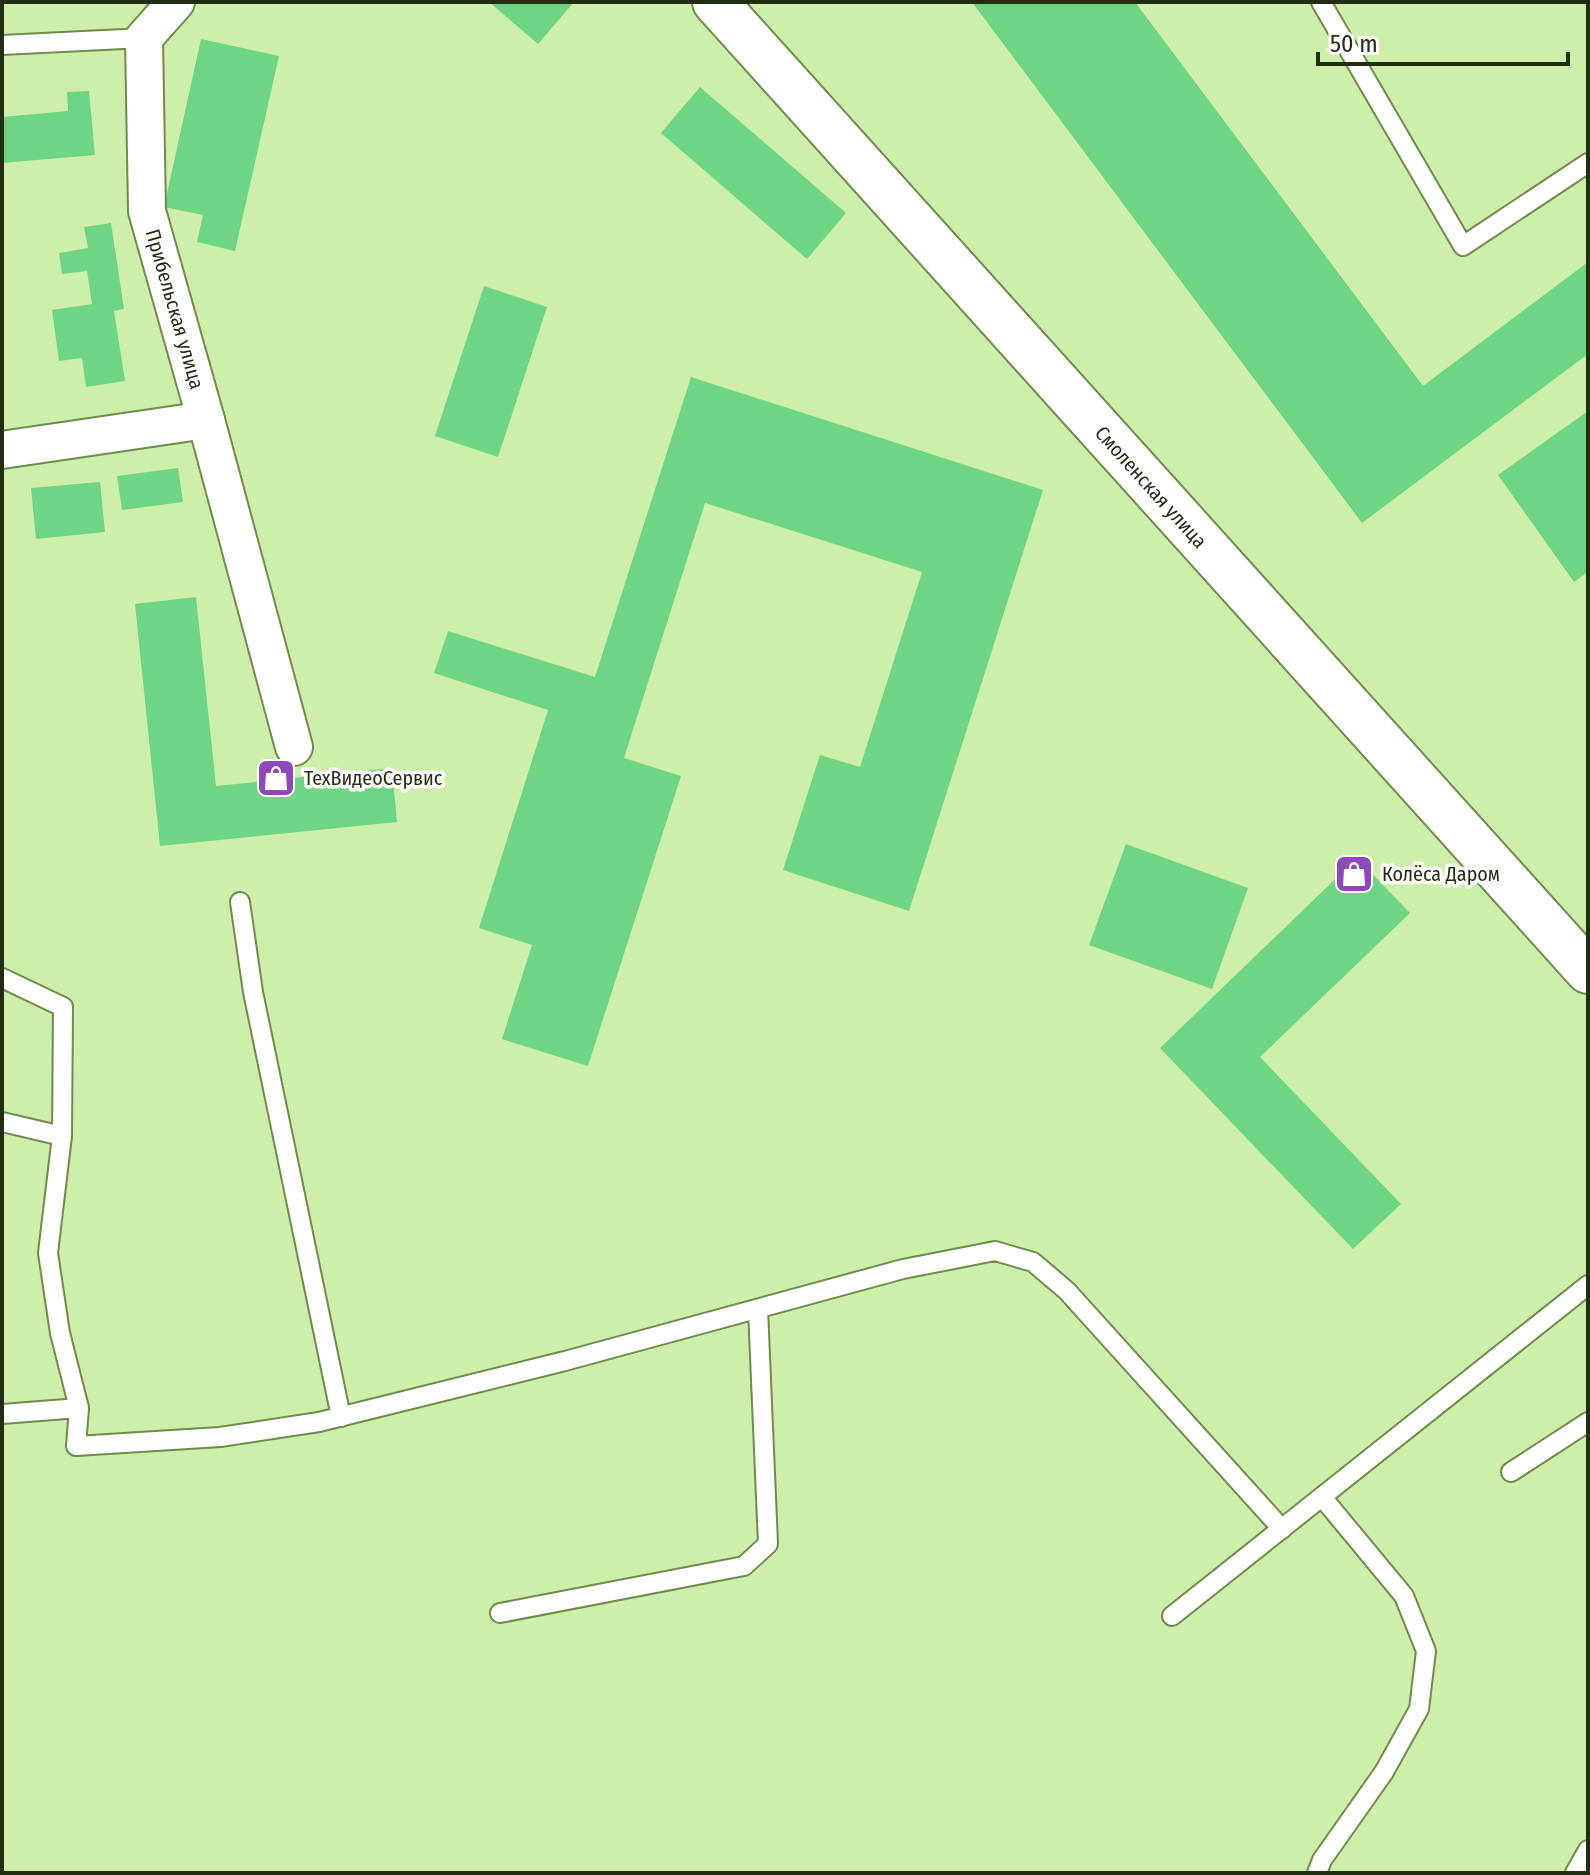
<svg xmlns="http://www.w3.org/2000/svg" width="1590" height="1875" font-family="'Fira Sans Condensed',sans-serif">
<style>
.building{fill:#6ed585}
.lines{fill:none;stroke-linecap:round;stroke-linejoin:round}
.service-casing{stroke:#6e8c4b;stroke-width:22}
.minor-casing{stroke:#6e8c4b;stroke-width:40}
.secondary-casing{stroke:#6e8c4b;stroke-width:48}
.service{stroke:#fff;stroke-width:18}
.minor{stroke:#fff;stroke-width:36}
.secondary{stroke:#fff;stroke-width:44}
.labels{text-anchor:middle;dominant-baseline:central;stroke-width:7;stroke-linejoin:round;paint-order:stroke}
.street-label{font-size:20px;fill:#222e13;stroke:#fff}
.poi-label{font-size:20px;fill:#222e13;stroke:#fff;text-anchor:start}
</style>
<rect width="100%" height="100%" fill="#cdefaa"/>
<g class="building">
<path d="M489,2H574L538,44Z"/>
<path d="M972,2H1135L1423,386L1588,262V354L1362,523Z"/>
<path d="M201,39L279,56L235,251L197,242L203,215L164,207Z"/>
<path d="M700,87L846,213L807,259L661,133Z"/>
<path d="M89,91L95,155L2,163V117L68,111L67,92Z"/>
<path d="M111,223L124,309L114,311L125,381L86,387L82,358L59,361L52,310L92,304L87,271L62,274L59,253L88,248L84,227Z"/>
<path d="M484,286L547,307L498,457L435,436Z"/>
<path d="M691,377L1043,490L909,911L783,870L820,755L860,767L922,572L705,503L624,758L681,776L588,1066L502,1039L532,945L479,928L548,710L434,673L448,631L595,677Z"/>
<path d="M1588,411V572L1574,582L1498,475Z"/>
<path d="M178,468L183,502L122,510L117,476Z"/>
<path d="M100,482L105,532L36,539L31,488Z"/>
<path d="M196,597L216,786L392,768L397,822L160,846L135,604Z"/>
<path d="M1126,844L1248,888L1212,989L1089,945Z"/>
<path d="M1357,858L1410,913L1260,1057L1401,1204L1353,1249L1160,1048Z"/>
</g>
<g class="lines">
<defs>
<g id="service">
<path d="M1321,2L1463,246L1588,163"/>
<path d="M2,45L144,38"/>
<path d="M240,902L253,992L341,1417"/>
<path d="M2,978L63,1007L62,1136L48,1253L60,1333L79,1408"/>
<path d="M2,1122L62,1136"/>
<path d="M2,1414L79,1408L76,1446L220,1437L319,1422L565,1361L903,1269L995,1251L1033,1262L1067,1291L1282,1529"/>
<path d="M1511,1472L1588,1422"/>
<path d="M500,1613L744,1566L768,1544L758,1309"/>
<path d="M1172,1616L1588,1285"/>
<path d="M1317,1873L1322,1860L1384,1772L1419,1709L1426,1651L1404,1596L1322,1497"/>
<path d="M1575,1873L1588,1850"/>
</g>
<g id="minor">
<path d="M206,420L294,747"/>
<path d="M2,450L206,420L147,211L144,38L176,2"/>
</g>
<path id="secondary" d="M715,2L1588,971"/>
</defs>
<use href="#service" class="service-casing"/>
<use href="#minor" class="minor-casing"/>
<use href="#secondary" class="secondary-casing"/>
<use href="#service" class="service"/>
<use href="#minor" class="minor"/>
<use href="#secondary" class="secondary"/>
</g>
<defs>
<symbol id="shop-square" viewBox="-11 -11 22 22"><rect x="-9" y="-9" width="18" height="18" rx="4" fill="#8d48bb" stroke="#fff"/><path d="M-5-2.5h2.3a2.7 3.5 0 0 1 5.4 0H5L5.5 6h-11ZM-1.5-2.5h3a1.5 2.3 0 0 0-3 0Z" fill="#fff"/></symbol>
</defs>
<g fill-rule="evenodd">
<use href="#shop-square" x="254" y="756" width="44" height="44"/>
<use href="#shop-square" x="1332" y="852" width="44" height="44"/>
</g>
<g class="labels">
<g class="street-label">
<text transform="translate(175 309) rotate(74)">Прибельская улица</text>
<text transform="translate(1151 487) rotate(48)">Смоленская улица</text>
</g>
<g class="poi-label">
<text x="304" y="778">ТехВидеоСервис</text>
<text x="1382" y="874">Колёса Даром</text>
</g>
</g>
<rect width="1590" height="1875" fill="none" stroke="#222e13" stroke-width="8"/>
<path d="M1318 52v12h250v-12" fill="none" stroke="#222e13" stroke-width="4"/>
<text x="1330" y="52" font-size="24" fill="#222e13" stroke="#ffffff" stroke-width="6" paint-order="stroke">50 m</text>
</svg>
